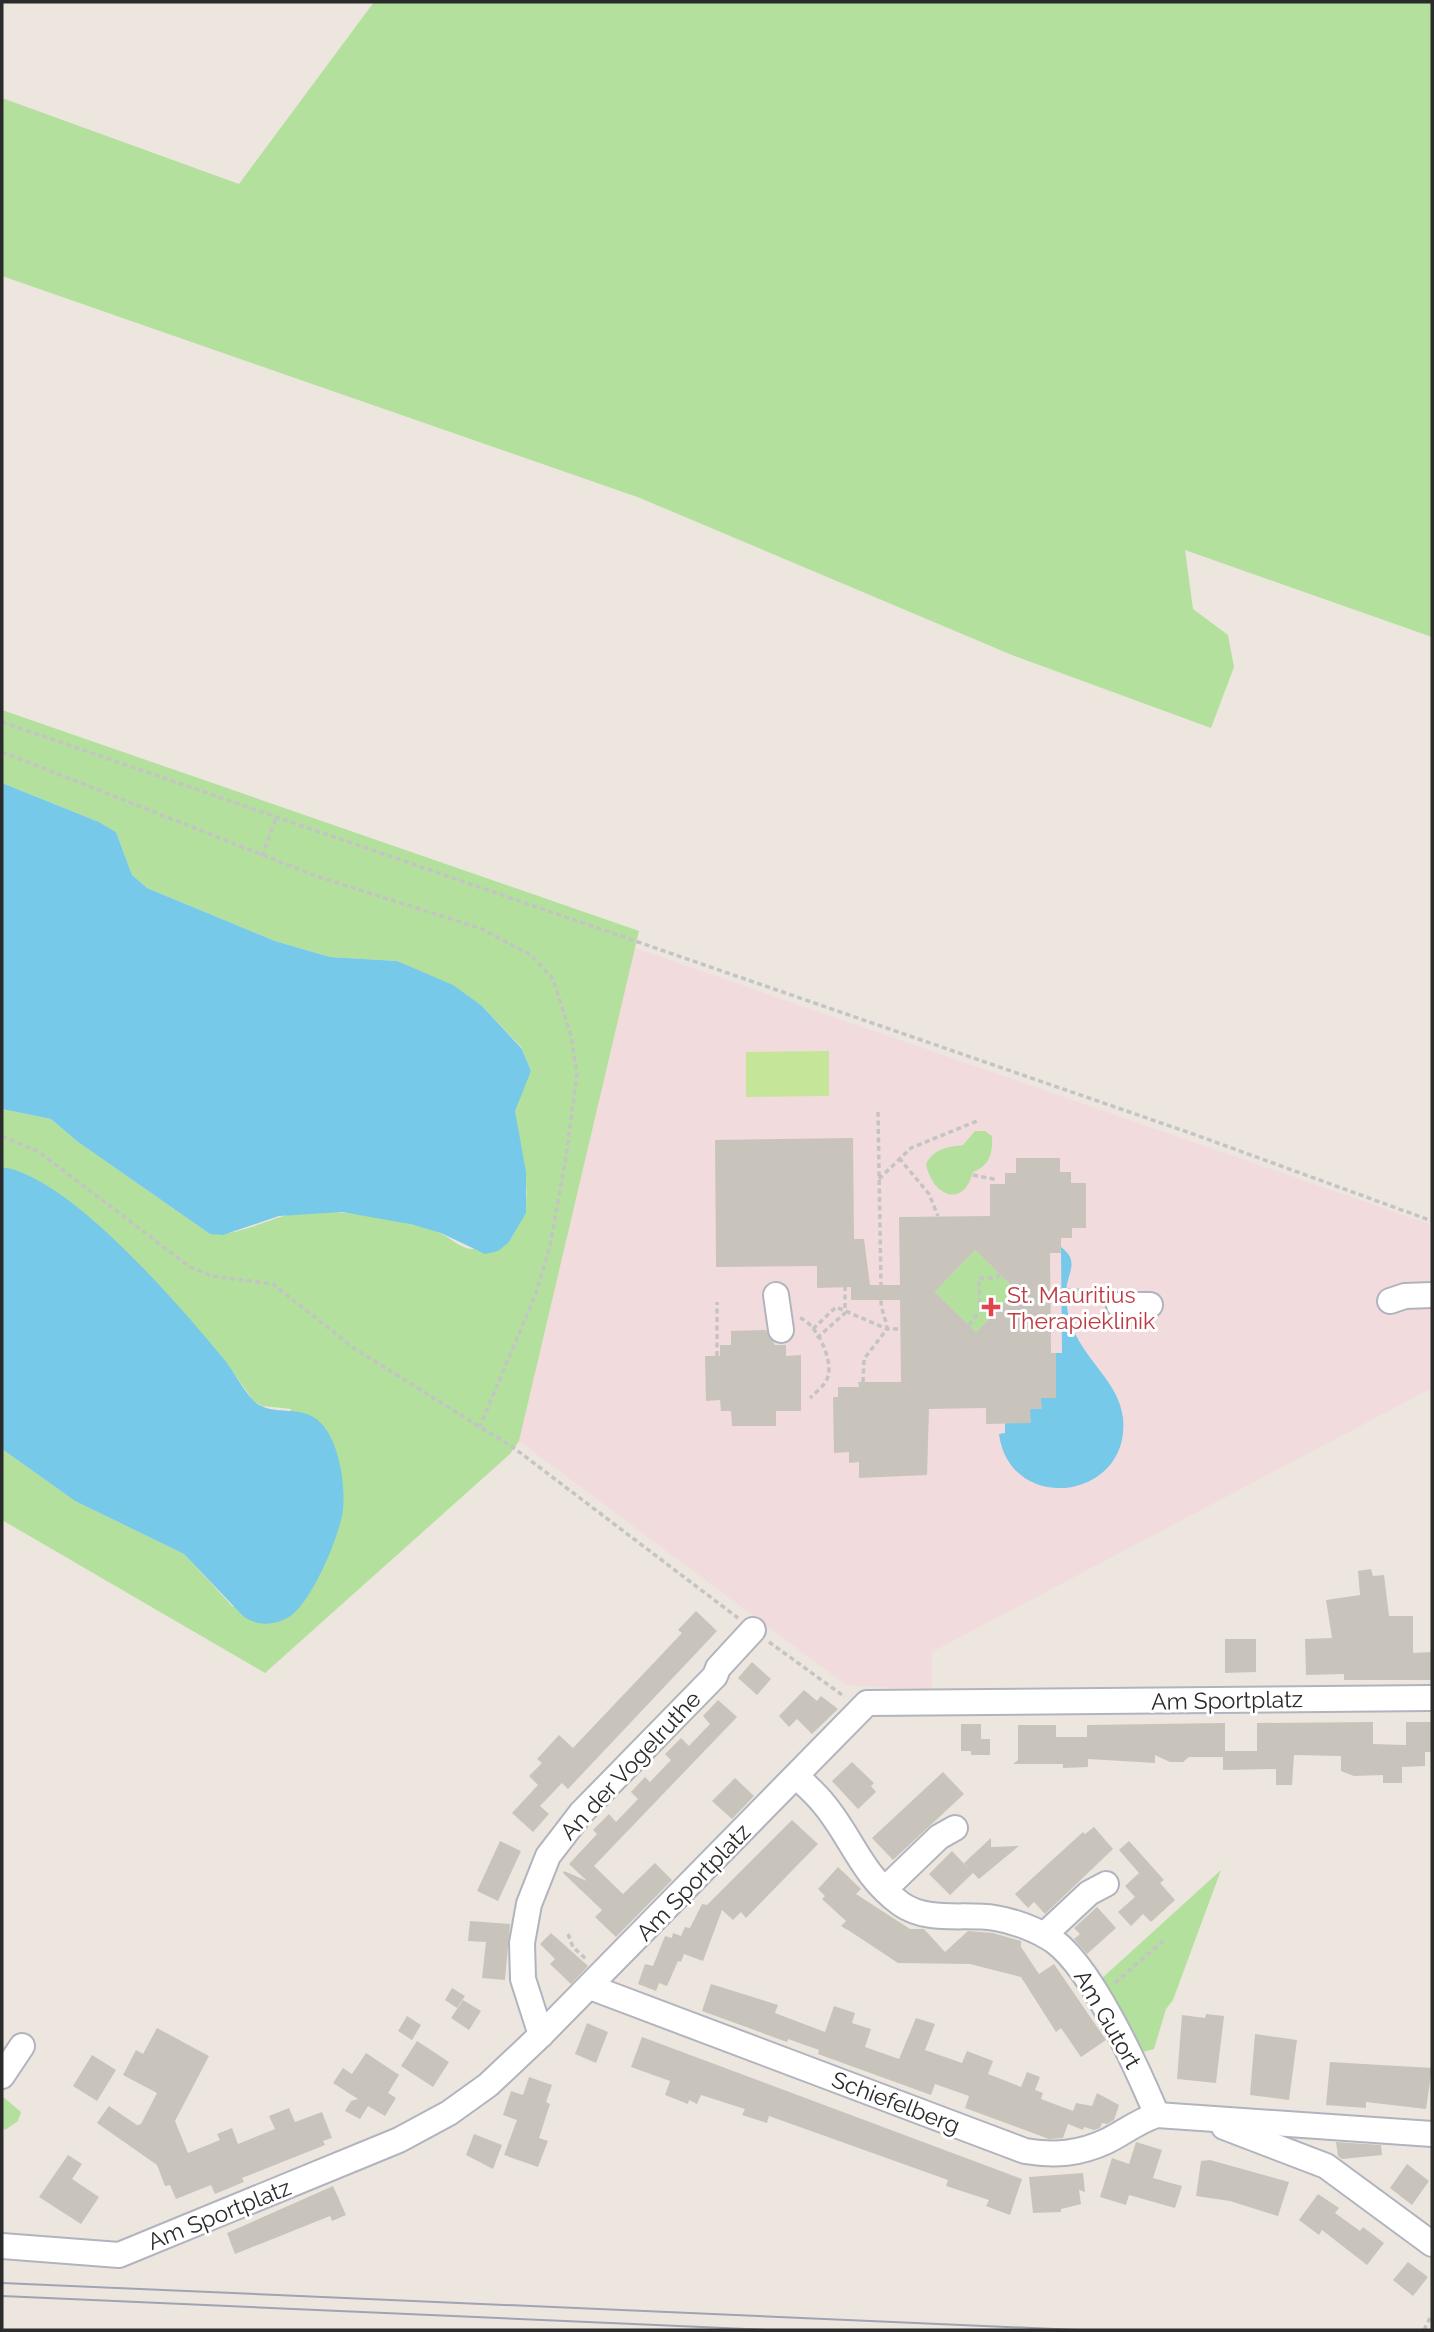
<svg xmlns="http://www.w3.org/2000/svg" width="1434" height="2332" font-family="Raleway,sans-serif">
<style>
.medical{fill:#f2dbdc}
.green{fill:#b3e09d}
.pitch{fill:#c5e699}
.water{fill:#76c9e9}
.building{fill:#c8c4bc;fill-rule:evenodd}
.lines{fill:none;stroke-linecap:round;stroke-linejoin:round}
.minor-casing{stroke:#b1b4be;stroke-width:28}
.path{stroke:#c4c4c4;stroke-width:3.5;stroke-dasharray:5 3.5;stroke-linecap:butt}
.minor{stroke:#fff;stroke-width:24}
.tram{stroke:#a1a3b4;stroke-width:2}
.health-dot{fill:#e0444e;stroke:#fff;stroke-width:2.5}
.labels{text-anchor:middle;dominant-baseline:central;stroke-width:6;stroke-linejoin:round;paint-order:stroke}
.health-label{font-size:23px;fill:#be3a42;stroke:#fff;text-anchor:start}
.street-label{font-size:23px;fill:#2b2b2b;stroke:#fff}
</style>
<rect width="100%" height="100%" fill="#ece6de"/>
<path class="medical" d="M635,948L1432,1225V1388L932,1652V1690L846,1685L519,1441Z"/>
<g class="green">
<path d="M374,2H1432V637L1185,550L1193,609L1228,635L1234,667L1211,728L1012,655L640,498L2,276V98L239,184Z"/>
<path d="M2,710L639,931L519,1441L510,1454L265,1673L2,1520V1449L75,1501L184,1554L233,1607L291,1409L262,1406L253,1400L224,1360L164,1292L8,1168L2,1167V1109L51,1119L78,1142L210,1234C246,1236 278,1211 315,1211C356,1212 398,1219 438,1232C448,1236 460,1248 471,1249C483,1249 497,1244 509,1242C548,1180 509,1167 515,1112C516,1099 526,1083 531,1071L522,1048L482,1006L425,974L397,961L330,957L275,941L147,888L132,875L116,832L99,822L2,783Z"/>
<path d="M975,1131H985L992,1136C993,1154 989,1166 973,1172C963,1210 932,1195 926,1164C934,1149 946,1147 963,1145Z"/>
<path d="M975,1250L1017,1291L976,1332L935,1292Z"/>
<path d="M1221,1870L1173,2000L1166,2009L1154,2049L1143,2052L1100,1980Z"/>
<path d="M2,2096L21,2112L18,2121L5,2130L2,2127Z"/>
</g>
<path class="pitch" d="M829,1051V1096L746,1097V1052Z"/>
<g class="water">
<path d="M2,783L99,822L116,832L132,875L147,888L275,941L330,957L397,961L453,985L482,1006L522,1049L531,1071L515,1111L526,1172V1213L509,1242L498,1251L485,1254L441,1233L410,1224L342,1212L279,1216L223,1235L210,1234L78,1142L51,1119L2,1109Z"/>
<path d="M2,1167C69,1176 180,1306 223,1358C234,1371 242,1389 254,1401C277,1422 313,1394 333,1442C341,1461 345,1489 343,1510C340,1535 311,1604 289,1617C273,1626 259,1626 244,1617L184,1554L75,1501L2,1449Z"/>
<path d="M1061,1247C1077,1259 1071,1268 1067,1284C1065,1295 1067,1311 1070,1321C1082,1359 1119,1381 1123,1418C1131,1500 1010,1516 999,1434L1005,1433V1423H1030V1409L1041,1408V1398L1056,1397V1353H1062Z"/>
</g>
<g class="building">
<path d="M853,1138L854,1239H864L870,1285H900L899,1217L990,1216V1184H1005V1173H1016V1158H1060V1172H1071V1183H1086V1228H1072V1238H1061V1253H1050L1051,1353H1056V1398H1041L1042,1409H1030L1031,1423L986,1424V1408L929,1409L927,1475L859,1478V1462L849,1463V1452L834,1453L833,1397H838V1387H859L858,1382H901L900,1300H851V1287L817,1288V1266L716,1267L715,1140ZM975,1250L1017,1291L976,1332L935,1292Z"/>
<path d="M766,1330L775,1345H786V1356L801,1355V1411H776V1426H732L731,1411H721L720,1400L706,1401L705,1356H720V1345H731V1331Z"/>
<path d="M1371,1569L1373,1576L1384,1575L1389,1616H1413V1653L1432,1652V1680H1344V1674L1306,1675L1305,1639L1332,1638L1326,1600L1360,1595L1358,1571Z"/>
<path d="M696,1611L717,1631L568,1789L562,1783L540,1806L549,1814L533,1832L512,1813L538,1785L529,1776L542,1763L537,1759L559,1735L573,1748L682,1633L678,1630Z"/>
<path d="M1225,1639H1256V1672L1225,1673Z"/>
<path d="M752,1662L771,1679L757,1695L738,1678Z"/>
<path d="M804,1690L817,1701L821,1696L838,1709L812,1734L797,1719L789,1727L779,1716Z"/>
<path d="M718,1700L737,1717L594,1866L623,1894L655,1863L672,1880L616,1937L595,1917L602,1910L563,1873L564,1871L587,1881L569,1864L597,1834L593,1830L609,1814L616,1822L638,1799L631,1792L645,1777L650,1782L671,1760L665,1754L681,1738L689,1746L710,1724L703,1716Z"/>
<path d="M1373,1722V1744L1406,1745V1722H1432V1752H1425V1766L1402,1767V1783H1383V1775L1354,1776L1341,1771V1756L1294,1755L1292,1785H1276V1769L1223,1770V1757H1189L1183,1762H1170L1155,1755V1763L1088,1759V1767L1063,1768V1764H1013L1018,1760V1725H1056V1737H1087V1725L1225,1723V1751H1257V1723Z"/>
<path d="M961,1724H981V1739H990V1755H971V1751H961Z"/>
<path d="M852,1762L874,1783L871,1786L876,1792L858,1809L832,1781Z"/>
<path d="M943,1772L964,1794L893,1860L872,1838Z"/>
<path d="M735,1778L754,1796L732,1819L712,1801Z"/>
<path d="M792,1820L818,1844L746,1918L741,1912L733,1920L722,1910L703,1961L684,1954L681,1962L678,1961L667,1986L659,1983L656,1991L638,1984L645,1964L653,1966L665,1936L672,1938L673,1933L681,1936L685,1927L690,1928L702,1904L707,1905Z"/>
<path d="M1094,1827L1113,1849L1045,1914L1034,1902L1028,1908L1015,1894L1083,1832L1085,1834Z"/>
<path d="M991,1838V1847L1019,1846L979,1879L973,1873L950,1895L929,1874L952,1851L972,1872L964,1863Z"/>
<path d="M500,1841L521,1851L498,1901L477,1891Z"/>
<path d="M1129,1841L1164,1880L1160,1883L1175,1900L1151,1922L1143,1914L1131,1926L1118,1912L1135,1897L1125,1886L1139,1873L1119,1850Z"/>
<path d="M838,1867L861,1889L856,1894L910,1929H924L945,1952L968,1931L993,1933L1021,1941V1947L1039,1974L1054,1964L1106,2040L1081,2057L1061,2028L1056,2032L1021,1977L970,1964L898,1963L851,1932L841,1926L846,1921L822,1899L825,1896L818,1889Z"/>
<path d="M1097,1907L1116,1928L1087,1954L1074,1939L1080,1934L1074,1928Z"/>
<path d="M470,1921L510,1924L505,1980L482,1978L486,1942L468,1941Z"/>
<path d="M551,1933L588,1966L571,1984L550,1964L555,1959L540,1944Z"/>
<path d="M711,1984L778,2005L775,2013L825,2032L834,2006L855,2013L852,2023L871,2029L865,2047L899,2059L916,2018L935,2024L925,2050L962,2063L967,2051L993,2061L988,2074L1021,2087L1027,2072L1040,2077L1035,2090L1043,2093L1041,2099L1073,2111L1076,2103L1092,2106L1097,2093L1119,2105L1114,2120L1107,2124L1102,2123L1100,2128L1094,2130L1084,2127L1083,2130L1068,2124L1063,2138L1049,2139L965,2108L969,2096L935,2084L931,2095L818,2054L819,2050L802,2044L788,2039L787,2042L702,2011Z"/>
<path d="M452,1988L465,1996L457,2008L445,2000Z"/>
<path d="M463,2000L481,2011L469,2030L451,2018Z"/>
<path d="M1206,2014L1224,2016L1216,2083L1177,2079L1182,2015L1205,2018Z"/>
<path d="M407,2016L421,2025L412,2040L398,2031Z"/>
<path d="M587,2023L608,2032L596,2063L575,2054Z"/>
<path d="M157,2028L209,2056L175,2121L188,2153L220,2140L217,2134L232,2128L238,2144L275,2129L269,2116L289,2108L295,2122L322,2112L332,2138L323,2141L325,2145L242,2178L244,2182L215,2194L211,2185L176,2199L170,2185L165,2186L157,2165L97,2123L109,2106L137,2125L141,2124L157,2093L123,2075L136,2050L143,2054Z"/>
<path d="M1255,2034L1297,2040L1289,2100L1250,2095Z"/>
<path d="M642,2037L1022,2179L1010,2215L986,2206L989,2200L946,2186L948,2180L769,2116L767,2123L742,2115L745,2109L701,2095L697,2104L689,2100L688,2104L665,2095L670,2081L631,2067Z"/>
<path d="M417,2041L449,2062L433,2087L401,2066Z"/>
<path d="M366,2053L399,2075L388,2093L396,2098L385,2116L368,2106L360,2119L345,2111L351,2101L358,2099L333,2083L343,2068L352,2074Z"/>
<path d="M92,2055L116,2070L97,2101L73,2086Z"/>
<path d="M1330,2062L1432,2068L1426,2109L1366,2102V2108L1326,2105Z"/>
<path d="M529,2077L552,2085L546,2102L550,2104L539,2138L548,2141L538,2167L504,2155L517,2120L503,2115L511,2091L523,2095Z"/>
<path d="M474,2134L502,2145L493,2169L466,2155Z"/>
<path d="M1136,2142L1162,2150L1153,2178L1182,2186L1175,2208L1129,2195L1126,2205L1100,2197L1112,2158L1129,2164Z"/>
<path d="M1336,2142L1381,2145L1382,2155L1342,2159L1338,2156Z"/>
<path d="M68,2155L82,2164L72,2179L99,2197L81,2224L39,2197Z"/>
<path d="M1210,2160L1289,2182L1278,2216L1230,2201L1196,2196L1201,2161Z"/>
<path d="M1407,2164L1429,2181L1412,2205L1390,2188Z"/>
<path d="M1083,2173L1085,2192L1079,2190L1081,2204L1061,2209V2212L1033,2213L1029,2177Z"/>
<path d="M333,2186L346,2215L332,2221L330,2216L235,2254L227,2233Z"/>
<path d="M1318,2194L1339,2208L1335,2213L1360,2231L1363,2227L1384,2243L1367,2265L1322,2230L1319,2235L1299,2220Z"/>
<path d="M1408,2262L1428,2277L1413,2296L1393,2280Z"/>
</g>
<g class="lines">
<defs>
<g id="minor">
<path d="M776,1295L781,1330"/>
<path d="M1390,1301L1405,1296L1432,1295"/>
<path d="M1119,1305H1150"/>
<path d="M797,1776C805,1785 815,1793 823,1803C852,1837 861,1875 901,1904C928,1923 964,1913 995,1918C1014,1921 1038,1930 1054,1941C1094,1971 1137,2068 1157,2115"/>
<path d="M885,1889L939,1837L955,1828"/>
<path d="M1044,1935L1089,1893L1106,1884"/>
<path d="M590,1987L1025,2151C1055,2156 1079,2154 1107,2141C1125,2132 1138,2121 1157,2115L1432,2134"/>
<path d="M541,2035L523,1979L522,1943L529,1904L548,1856L581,1813L715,1676L718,1668L753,1630"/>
<path d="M2,2076L22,2046"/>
<path d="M1224,2127L1326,2166L1432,2244"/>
<path d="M2,2246L119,2255L399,2140L449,2113L488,2085L541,2035L867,1703L1432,1698"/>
</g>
</defs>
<use href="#minor" class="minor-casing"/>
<g class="path">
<path d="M2,722L1196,1135L1432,1221"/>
<path d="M2,752L316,876L482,929L531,955L553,979L571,1036L577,1074L566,1157L550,1246L536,1293L480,1426"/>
<path d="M262,856L276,818"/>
<path d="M878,1112L881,1285"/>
<path d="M2,1136L39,1152L190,1267L212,1276L273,1284L355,1349L514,1448L738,1618"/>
<path d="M899,1158L929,1194L938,1216"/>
<path d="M973,1175L998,1180"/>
<path d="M879,1179L911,1148L977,1121"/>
<path d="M1058,1290H1084"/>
<path d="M800,1318C816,1323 833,1359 828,1376C826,1385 816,1392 810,1398"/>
<path d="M969,1325L980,1311L979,1278H993L1000,1275"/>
<path d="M813,1329L836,1307L887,1329H900"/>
<path d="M817,1338L845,1313V1287"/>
<path d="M717,1356V1302"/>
<path d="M863,1382L864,1359L887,1329C886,1318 881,1311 881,1300"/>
<path d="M769,1642L845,1697"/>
<path d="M568,1934L573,1947L587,1960"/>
<path d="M1115,1983L1163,1941"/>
<path d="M1424,2330L1432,2314"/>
</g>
<use href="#minor" class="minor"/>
<g class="tram">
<path d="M2,2283L1078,2330"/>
<path d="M2,2296L768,2330"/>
</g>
</g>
<path class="health-dot" d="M987.5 1296.5h7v7h7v7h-7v7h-7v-7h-7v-7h7z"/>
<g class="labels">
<g class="health-label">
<text x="1007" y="1294">St. Mauritius<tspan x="1007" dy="26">Therapieklinik</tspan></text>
</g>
<g class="street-label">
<text transform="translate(1227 1700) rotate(-1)">Am Sportplatz</text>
<text transform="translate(630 1765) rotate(-47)">An der Vogelruthe</text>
<text transform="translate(693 1882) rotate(-46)">Am Sportplatz</text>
<text transform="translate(1108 2019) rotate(60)">Am Gutort</text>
<text transform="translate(896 2102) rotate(21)">Schiefelberg</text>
<text transform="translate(219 2214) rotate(-22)">Am Sportplatz</text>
</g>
</g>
<rect width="1434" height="2332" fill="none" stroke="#2b2b2b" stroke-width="7"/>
</svg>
